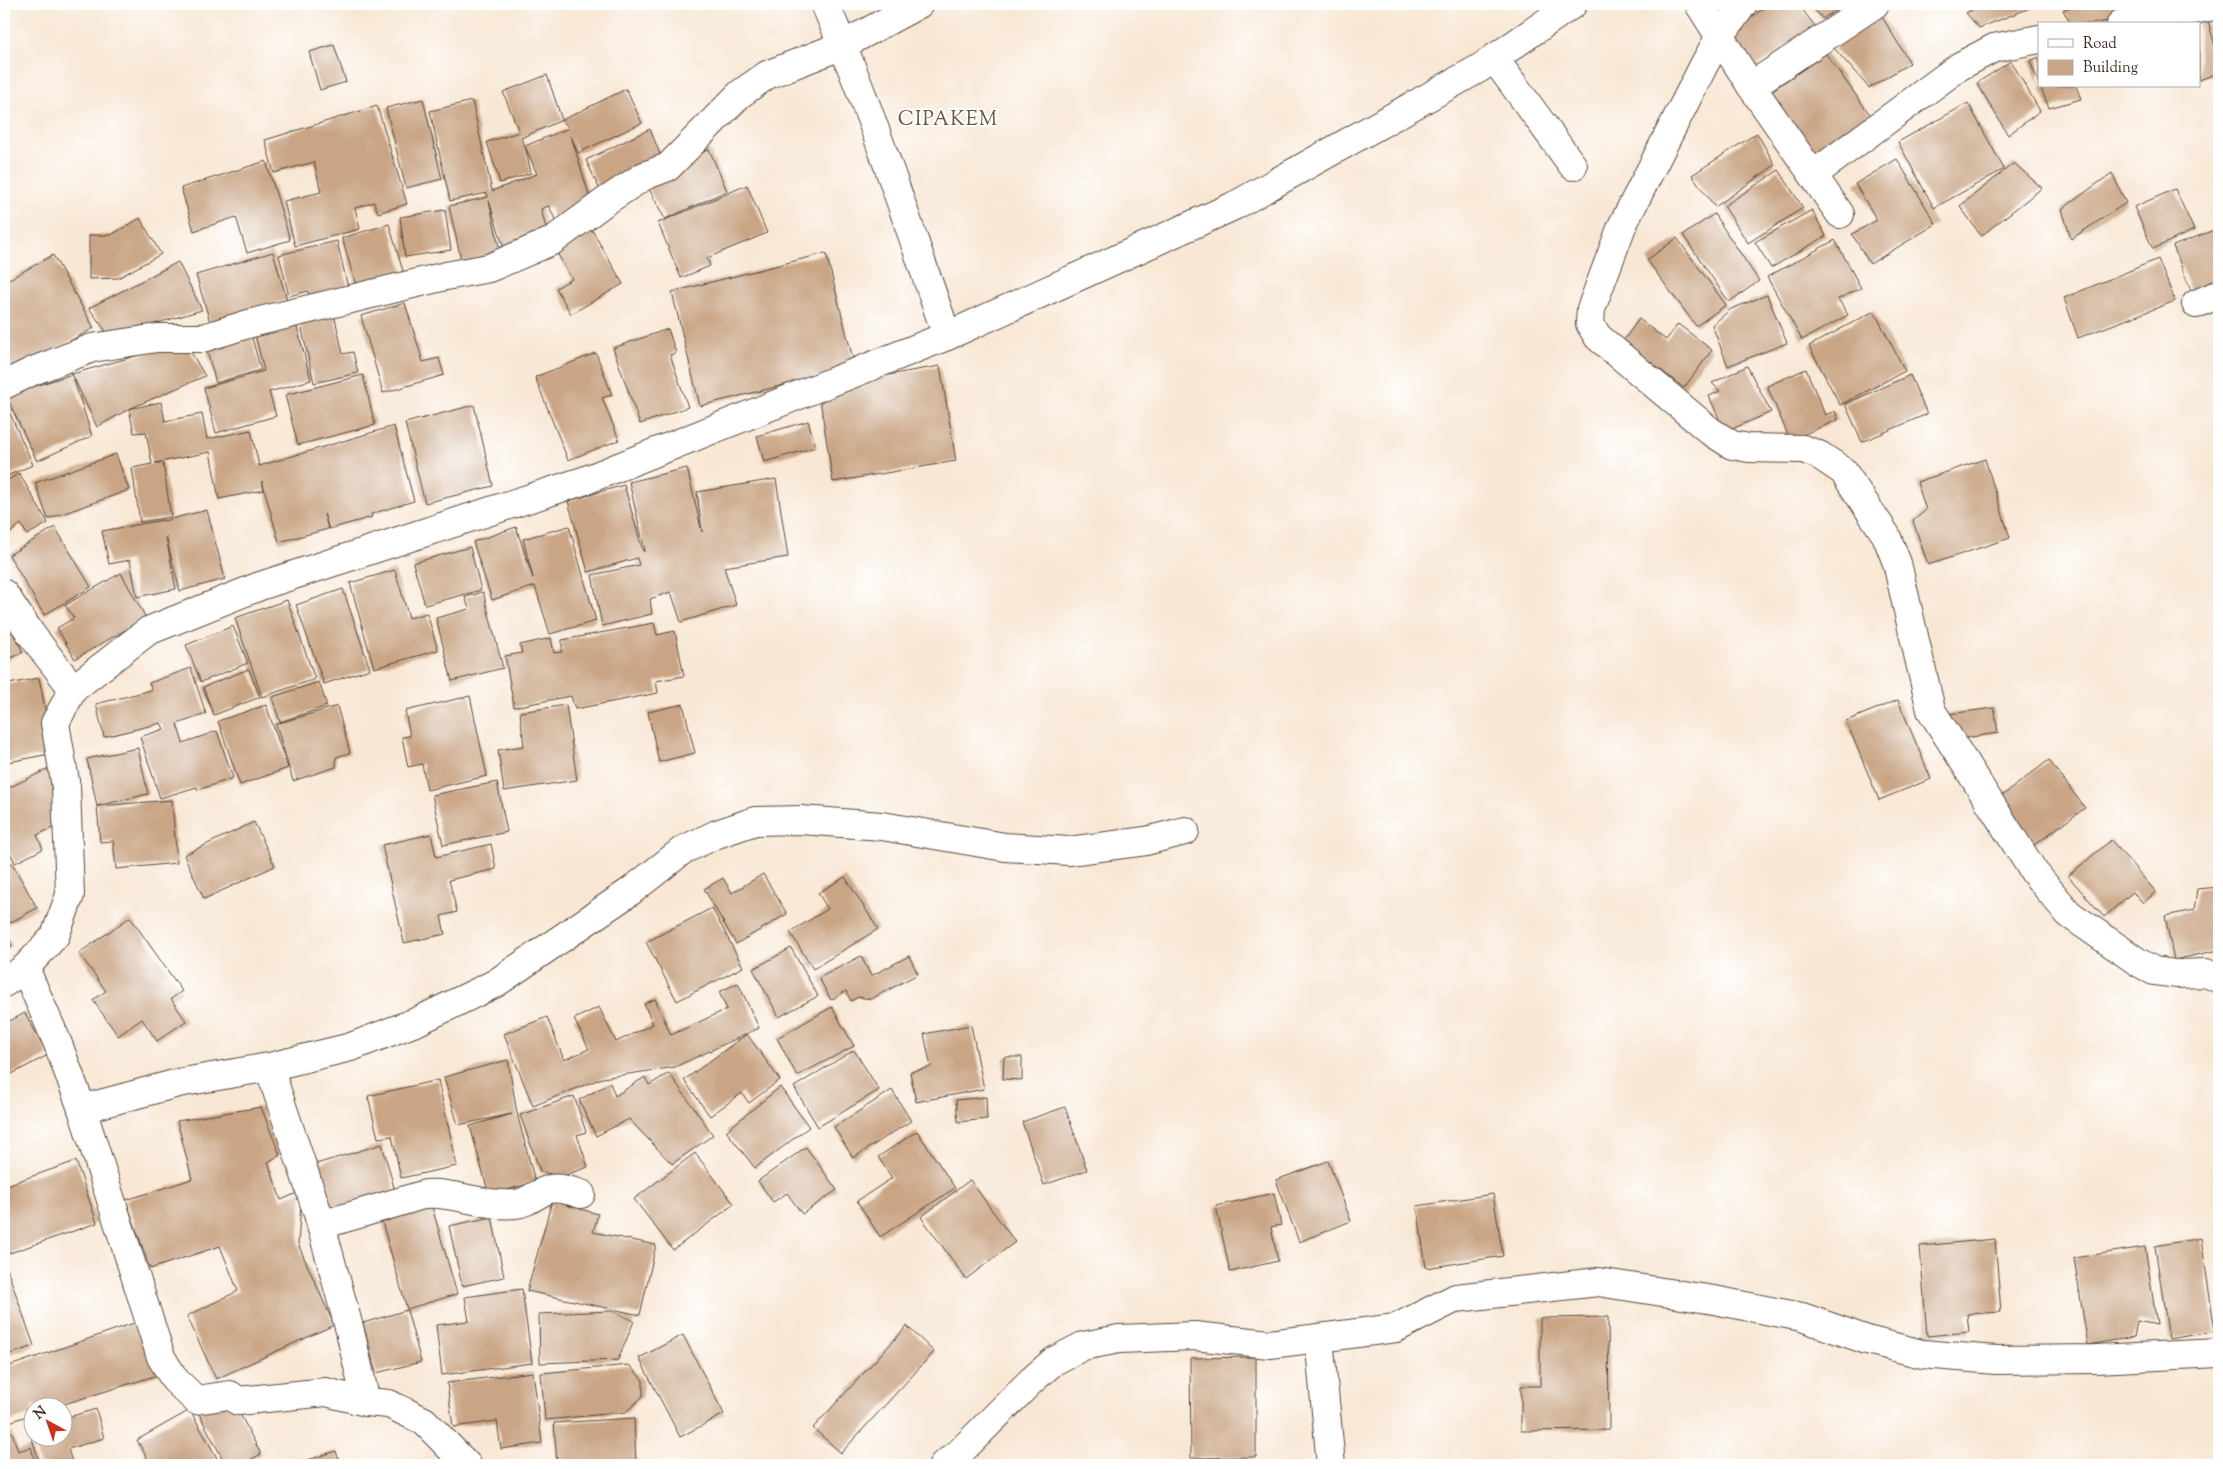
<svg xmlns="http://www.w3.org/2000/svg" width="2223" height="1469" font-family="'Sorts Mill Goudy',serif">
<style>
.building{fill:#c9a585}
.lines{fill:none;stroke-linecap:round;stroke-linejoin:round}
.minor-casing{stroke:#574639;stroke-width:30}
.minor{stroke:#fff;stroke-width:28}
.labels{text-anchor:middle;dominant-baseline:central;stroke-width:4;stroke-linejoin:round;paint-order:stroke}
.quarter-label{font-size:20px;letter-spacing:1px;fill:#6d5542;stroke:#fff}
</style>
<rect width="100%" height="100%" fill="#fff"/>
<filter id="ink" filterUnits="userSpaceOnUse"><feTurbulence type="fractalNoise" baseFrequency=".02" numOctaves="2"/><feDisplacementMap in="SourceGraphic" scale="10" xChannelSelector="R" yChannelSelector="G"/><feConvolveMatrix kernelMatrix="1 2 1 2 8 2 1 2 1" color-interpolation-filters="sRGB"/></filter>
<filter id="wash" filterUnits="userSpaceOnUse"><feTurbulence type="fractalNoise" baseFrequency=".0096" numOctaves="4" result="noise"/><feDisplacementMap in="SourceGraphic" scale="20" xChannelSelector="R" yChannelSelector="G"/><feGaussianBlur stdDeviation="1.12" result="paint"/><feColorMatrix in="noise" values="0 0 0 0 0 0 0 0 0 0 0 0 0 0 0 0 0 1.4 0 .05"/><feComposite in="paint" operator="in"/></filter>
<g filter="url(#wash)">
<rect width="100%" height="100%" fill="#f8e7d4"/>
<g id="blocks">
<g class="building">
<path d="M1769,4H1798L1815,26L1752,70L1729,35Z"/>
<path d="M1809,4H1844L1823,19Z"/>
<path d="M1983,4H2040L1979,28L1966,13Z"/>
<path d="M2077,4H2114L2120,19L2090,24H2071L2063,10Z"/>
<path d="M1881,15L1910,63L1869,88L1834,48Z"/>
<path d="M2207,17L2219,60V73L2199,80V24H2181Z"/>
<path d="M334,45L346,82L320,90L309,52Z"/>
<path d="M1826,54L1874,120L1815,160L1768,93Z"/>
<path d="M2039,57V84L2030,61Z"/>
<path d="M2011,61L2040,111L2008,135L1977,83Z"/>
<path d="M547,75L562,120L521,138L525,146L569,128L562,120L626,89L642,123L578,153L571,136L590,198L557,224L549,206L541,209L547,232L504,248L489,201L501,255L462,264L449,206L488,197L487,193L450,201L430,111L472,101L492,191L537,174L525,146L531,173L500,183L487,142L519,132L503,92Z"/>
<path d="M2040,86H2076L2081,99L2049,108Z"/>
<path d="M423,99L442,179L406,188L386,108Z"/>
<path d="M1968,103L2004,169L1934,208L1898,142Z"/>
<path d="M377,106L407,204L378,213L374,202L355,208L360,229L295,246L284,201L321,192L314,162L274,173L265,140Z"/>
<path d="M650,129L662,159L601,192L586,160Z"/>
<path d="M1757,133L1775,165L1715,207L1692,175Z"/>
<path d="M709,149L727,191L665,219L647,185Z"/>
<path d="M1897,159L1936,224L1870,264L1852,234L1877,220L1855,184Z"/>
<path d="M266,161L290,240L247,253L236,217L194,231L181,188Z"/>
<path d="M2014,163L2042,188L1981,236L1960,206Z"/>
<path d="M1779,170L1803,208L1748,243L1724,206Z"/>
<path d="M2112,173L2126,203L2071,239L2062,209Z"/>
<path d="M747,185L767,233L707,258L710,266L681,278L658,223Z"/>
<path d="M2175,189L2194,230L2153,249L2134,207Z"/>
<path d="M445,210L451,250L405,257L400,217Z"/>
<path d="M1812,210L1826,236L1771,268L1755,242Z"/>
<path d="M1714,214L1759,281L1729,302L1683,235Z"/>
<path d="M140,218L161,254L118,278L89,279V235H111Z"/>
<path d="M389,224L405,278L358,292L342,238Z"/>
<path d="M589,225L623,284L571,314L556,288L572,279L553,246Z"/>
<path d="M2219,228V282L2192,293L2173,246Z"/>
<path d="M1677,238L1726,305L1696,326L1647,260Z"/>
<path d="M1835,240L1861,288L1838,299L1848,315L1802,340L1767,277Z"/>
<path d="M337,241L349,292L310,302L308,291L289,296L279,255Z"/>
<path d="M273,252L287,300L210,322L196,275Z"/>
<path d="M826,253L855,367L700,406L672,292Z"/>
<path d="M53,255L94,328L4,377V282Z"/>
<path d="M2158,259L2175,301L2078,338L2064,298Z"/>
<path d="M178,262L202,310L110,337L89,308Z"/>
<path d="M1767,295L1787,343L1728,366L1712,325L1731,309Z"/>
<path d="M405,303L423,362L439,358L444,375L383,393L361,316Z"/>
<path d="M1874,311L1905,371L1840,405L1809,346Z"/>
<path d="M334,314L343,354L353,352L358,373L314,383L300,321Z"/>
<path d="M1639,319L1666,340L1678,324L1712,350L1684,388L1623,341Z"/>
<path d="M295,320L311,380L269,392L276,416L216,433L204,388L264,371L254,331Z"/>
<path d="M668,329L676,353L670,355L688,407L640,424L613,348Z"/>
<path d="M250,331L261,370L216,383L205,344Z"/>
<path d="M185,342L205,376L129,409L161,402L165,421L202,414L207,439L251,430L259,466L394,426L414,501L371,514L372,517L329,529L324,514L328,529L279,542L262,481L264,490L219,499L210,452L155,463H163L171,517L140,522L132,468L152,464L146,432L134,433L129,409L97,427L72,374Z"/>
<path d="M596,353L612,395L602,398L619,440L568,460L535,377Z"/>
<path d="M940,366L956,461L833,482L818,387Z"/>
<path d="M1747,366L1771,412L1725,432L1709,396L1720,391L1712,383Z"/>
<path d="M1806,369L1825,415L1835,411L1838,420L1790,440L1767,386Z"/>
<path d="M72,374L92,436L37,461L6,396Z"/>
<path d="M363,375L375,425L298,445L285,395Z"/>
<path d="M1910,375L1927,414L1862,442L1845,404Z"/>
<path d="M4,400L33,465L4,477Z"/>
<path d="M474,405L493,486L425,503L405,423Z"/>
<path d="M808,421L816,447L764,462L757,436Z"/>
<path d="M116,454L129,490L48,519L35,483Z"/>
<path d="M1985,459L2010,538L1928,565L1913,521L1926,510L1917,482Z"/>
<path d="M687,468L702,532L697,492L776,479L788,557L724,567L736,605L681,622L671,592L650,599L652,614L602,626L592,575L639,565L637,558L588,572L568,501L624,485L643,551H645L629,482Z"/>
<path d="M19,473L48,523L27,535L21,524L4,538V483Z"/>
<path d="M207,510L225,579L180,591L166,537L176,589L137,597L130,560L109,564L102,531L163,520V521Z"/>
<path d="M569,526L596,621L550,634L535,586L492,600L473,542L516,527L533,578L523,539Z"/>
<path d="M55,527L91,587L44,615L9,555Z"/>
<path d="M470,547L481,590L425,605L413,563Z"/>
<path d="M395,570L409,618L427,613L438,650L374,668L350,583Z"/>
<path d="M121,573L146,618L75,659L57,628L74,618L65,605Z"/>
<path d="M343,589L370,669L324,684L296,605Z"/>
<path d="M483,592L503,668L452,681L436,618L469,609L465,597Z"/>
<path d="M287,600L315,679L262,697L235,618Z"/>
<path d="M4,616L23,652L4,662Z"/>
<path d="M654,623L657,635L675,631L684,676L656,681L658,693L575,709L571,696L514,707L505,656L522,653L520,645L551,638L554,653L562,652V640Z"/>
<path d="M233,626L248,663L201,682L186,645Z"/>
<path d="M191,668L206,714L177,724L183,743L217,731L233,778L198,790L197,787L160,798L140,737L164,729L161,723L104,737L96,704L152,690L149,683Z"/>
<path d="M249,669L260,697L214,715L203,687Z"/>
<path d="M39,678L54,753L4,763V685Z"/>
<path d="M319,682L327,706L280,722L272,697Z"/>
<path d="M470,696L487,776L427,790L422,764L408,767L402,737L410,736L405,711Z"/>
<path d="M1898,700L1931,779L1879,800L1846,721Z"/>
<path d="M683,704L695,753L659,762L648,712Z"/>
<path d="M266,705L288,768L240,785L218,721Z"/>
<path d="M566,705L577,780L504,791L498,750L524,746L520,712Z"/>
<path d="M337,706L350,753L336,757V767L293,781L276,724Z"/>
<path d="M1994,708L1998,733L1951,740L1948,714Z"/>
<path d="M138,748L148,794L97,806L87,759Z"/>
<path d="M2049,760L2085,808L2034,845L1999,798Z"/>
<path d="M48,769L62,799L63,823L37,835L43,849L15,863L4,839V790Z"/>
<path d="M497,782L507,832L443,845L432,795Z"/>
<path d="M172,800L177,863L116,869L113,841L100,842L97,806Z"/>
<path d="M254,822L275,866L204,899L184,855Z"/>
<path d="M431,834L436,857L491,844L496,869L449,880L457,912L441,916L445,934L404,943L382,845Z"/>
<path d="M2111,840L2156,892L2143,903L2133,892L2104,917L2068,876Z"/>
<path d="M12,863L37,908L4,926V867Z"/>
<path d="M763,874L787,914L736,944L704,889L723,878L732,893Z"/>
<path d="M845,877L878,929L813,969L790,932L828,909L818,893Z"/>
<path d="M2219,887V950L2174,960L2165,916L2194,910L2197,889Z"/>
<path d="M712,908L743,967L677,1001L646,942Z"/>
<path d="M130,917L182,991L171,999L186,1021L157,1041L142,1019L118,1036L93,1000L106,991L79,953Z"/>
<path d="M4,931L12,946L4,950Z"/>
<path d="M791,948L818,996L779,1017L753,969Z"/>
<path d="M861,956L871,976L909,956L918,974L871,999L858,997L851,1001L846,991L831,1000L819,978Z"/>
<path d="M738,983L759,1028L675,1067L602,1078L533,1106L504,1034L547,1017L564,1060L589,1049L574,1019L599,1007L616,1042L653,1024L644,1004L655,999L671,1035L727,1009L719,992Z"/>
<path d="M832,1007L854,1046L797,1076L777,1038Z"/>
<path d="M25,1013L48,1055L4,1078V1024Z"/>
<path d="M971,1025L984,1089L916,1102L910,1072L931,1067L924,1034Z"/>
<path d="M747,1034L780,1080L749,1103L742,1093L710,1116L684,1080Z"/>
<path d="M854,1050L879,1090L818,1127L794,1087Z"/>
<path d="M1004,1057H1022V1080L1003,1079Z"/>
<path d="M508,1060L517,1113L535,1182L489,1195L470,1126L512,1114L458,1125L444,1077Z"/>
<path d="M669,1073L713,1135L672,1164L629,1119L596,1136L579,1100L610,1083L615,1096L645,1077L649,1085Z"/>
<path d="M438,1080L457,1166L401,1178L392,1136L378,1138L368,1096Z"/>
<path d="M780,1087L809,1127L755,1168L726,1131Z"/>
<path d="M892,1090L911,1121L853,1158L834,1127Z"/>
<path d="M574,1096L586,1132L577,1135L588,1167L560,1177L540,1171L520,1115Z"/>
<path d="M986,1097L987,1119L958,1122L956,1100Z"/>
<path d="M261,1107L280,1155L268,1162L281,1200L302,1191L298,1244L334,1325L216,1379L187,1316L238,1291L220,1246L150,1269L126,1200L192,1179L177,1121Z"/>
<path d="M1065,1107L1087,1170L1044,1185L1022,1122Z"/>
<path d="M917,1131L955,1188L880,1237L857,1201L892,1178L878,1157Z"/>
<path d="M382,1144L395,1191L329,1211L316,1164Z"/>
<path d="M806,1147L837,1190L802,1214L787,1193L773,1202L758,1181Z"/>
<path d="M695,1153L734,1204L673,1250L634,1199Z"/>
<path d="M76,1161L97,1223L4,1255V1186Z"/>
<path d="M1328,1161L1351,1221L1299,1242L1276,1180Z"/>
<path d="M970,1180L1015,1242L966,1279L921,1217Z"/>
<path d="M1274,1193L1281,1225L1271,1227L1278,1261L1230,1272L1216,1206Z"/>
<path d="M1493,1194L1503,1256L1426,1268L1417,1206Z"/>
<path d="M552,1201L598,1214L593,1232L656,1245L640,1315L527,1291Z"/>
<path d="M432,1207L457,1294L407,1309L382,1222Z"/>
<path d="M492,1217L504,1277L462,1286L449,1226Z"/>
<path d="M2201,1238L2215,1331L2169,1339L2155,1246Z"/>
<path d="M1995,1239L2001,1312L1967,1314L1969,1332L1927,1336L1920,1246Z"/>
<path d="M2145,1247L2157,1325L2137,1321L2134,1337L2088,1345L2074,1258Z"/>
<path d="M4,1260L34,1346L4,1356Z"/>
<path d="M522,1289L532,1363L442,1375L436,1325L469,1321L465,1297Z"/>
<path d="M407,1310L421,1362L376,1373L363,1323Z"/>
<path d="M612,1311L634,1321L618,1360L540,1363L539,1314Z"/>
<path d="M1608,1317L1609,1430L1521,1431V1386H1540V1318Z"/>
<path d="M140,1321L158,1375L58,1406H32V1414L4,1424V1368Z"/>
<path d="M907,1326L934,1352L841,1453L813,1428Z"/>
<path d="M683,1335L724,1414L680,1437L639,1358Z"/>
<path d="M1256,1357V1457L1191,1458L1190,1358Z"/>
<path d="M629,1365L643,1380V1396L626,1412L545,1420L541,1373Z"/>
<path d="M533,1372L542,1443L501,1449L497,1421L453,1427L447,1383Z"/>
<path d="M230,1395L261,1454L241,1465H226L198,1412Z"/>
<path d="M96,1409L104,1438L68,1449L73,1465H40L29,1429L32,1428V1436H62V1419Z"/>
<path d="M190,1410L221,1465H151L137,1440Z"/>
<path d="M634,1418L636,1463L557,1465L554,1423Z"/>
<path d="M12,1432L18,1451L31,1447L36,1465H4V1435Z"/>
<path d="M336,1451L340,1465H292Z"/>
</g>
</g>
</g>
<g filter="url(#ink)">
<use href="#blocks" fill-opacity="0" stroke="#574639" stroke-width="1"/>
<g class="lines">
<defs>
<g id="minor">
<path d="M825,4C872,111 908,225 947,336"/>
<path d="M1699,4L1751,86L1875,4"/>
<path d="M1743,4L1720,36L1705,63L1622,226L1591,309L1590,324L1598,337L1710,431L1732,445L1749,448L1803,449L1819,455L1843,471L1886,535L1897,563L1931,710L2034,872L2069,914L2138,962L2154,971L2176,974L2206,973L2219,979"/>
<path d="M2121,24L2219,5"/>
<path d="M1494,58L1573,166"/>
<path d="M1751,86L1840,214"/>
<path d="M1814,174L1960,66L1994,48L2039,39"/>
<path d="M2196,304L2219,294"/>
<path d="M4,385L33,371L92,348L157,338H203L248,324L446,276L489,268L552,241L606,201L644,176L668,167L740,94L767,75L843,45L919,4"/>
<path d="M4,594L31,634L73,689"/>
<path d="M25,968L58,1044L82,1109L161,1357L175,1380L196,1400L230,1395L238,1401L326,1392L366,1402L389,1404L424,1421L467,1465"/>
<path d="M4,983L25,968L55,936L70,895L66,787L55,723L73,689L148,631L260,586L586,480L947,336L1236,205L1480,68L1573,4"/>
<path d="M269,1067L318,1214L350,1331L366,1402"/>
<path d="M82,1109L178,1083L269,1067L351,1047L418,1021L496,983L631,891L683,850L717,834L755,821L801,820L882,826L1005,847L1069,851L1146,841L1185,831"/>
<path d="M321,1225L426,1194C455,1192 486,1207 515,1204C529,1203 538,1192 550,1189C561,1187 571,1191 581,1194"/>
<path d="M1319,1338L1331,1465"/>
<path d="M943,1465L958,1454L1031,1381L1054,1361L1083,1346L1119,1339L1194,1336L1270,1344L1319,1338L1396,1328L1456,1298L1598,1282L1714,1300L1802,1317L1867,1340L1922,1354L1996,1360L2096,1359L2219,1353"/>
</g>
</defs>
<use href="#minor" class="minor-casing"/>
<use href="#minor" class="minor"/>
</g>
</g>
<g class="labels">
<g class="quarter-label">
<text x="948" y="120">CIPAKEM</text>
</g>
</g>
<rect width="2223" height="1469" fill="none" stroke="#fff" stroke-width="20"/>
<rect x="2038" y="22" width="162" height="65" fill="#ffffff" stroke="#b1aaa5"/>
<rect x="2048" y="39" width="25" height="8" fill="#ffffff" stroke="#b1aaa5"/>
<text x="2083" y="48" font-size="15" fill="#3b2a1e">Road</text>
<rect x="2048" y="60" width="25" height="15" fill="#c9a585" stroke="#b1aaa5"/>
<text x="2083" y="72" font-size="15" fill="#3b2a1e">Building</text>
<g transform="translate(48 1422) rotate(320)"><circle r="24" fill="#ffffff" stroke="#b1aaa5"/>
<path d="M0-4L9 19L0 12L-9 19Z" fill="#c8321e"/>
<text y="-8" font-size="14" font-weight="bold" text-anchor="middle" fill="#3b2a1e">N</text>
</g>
</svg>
